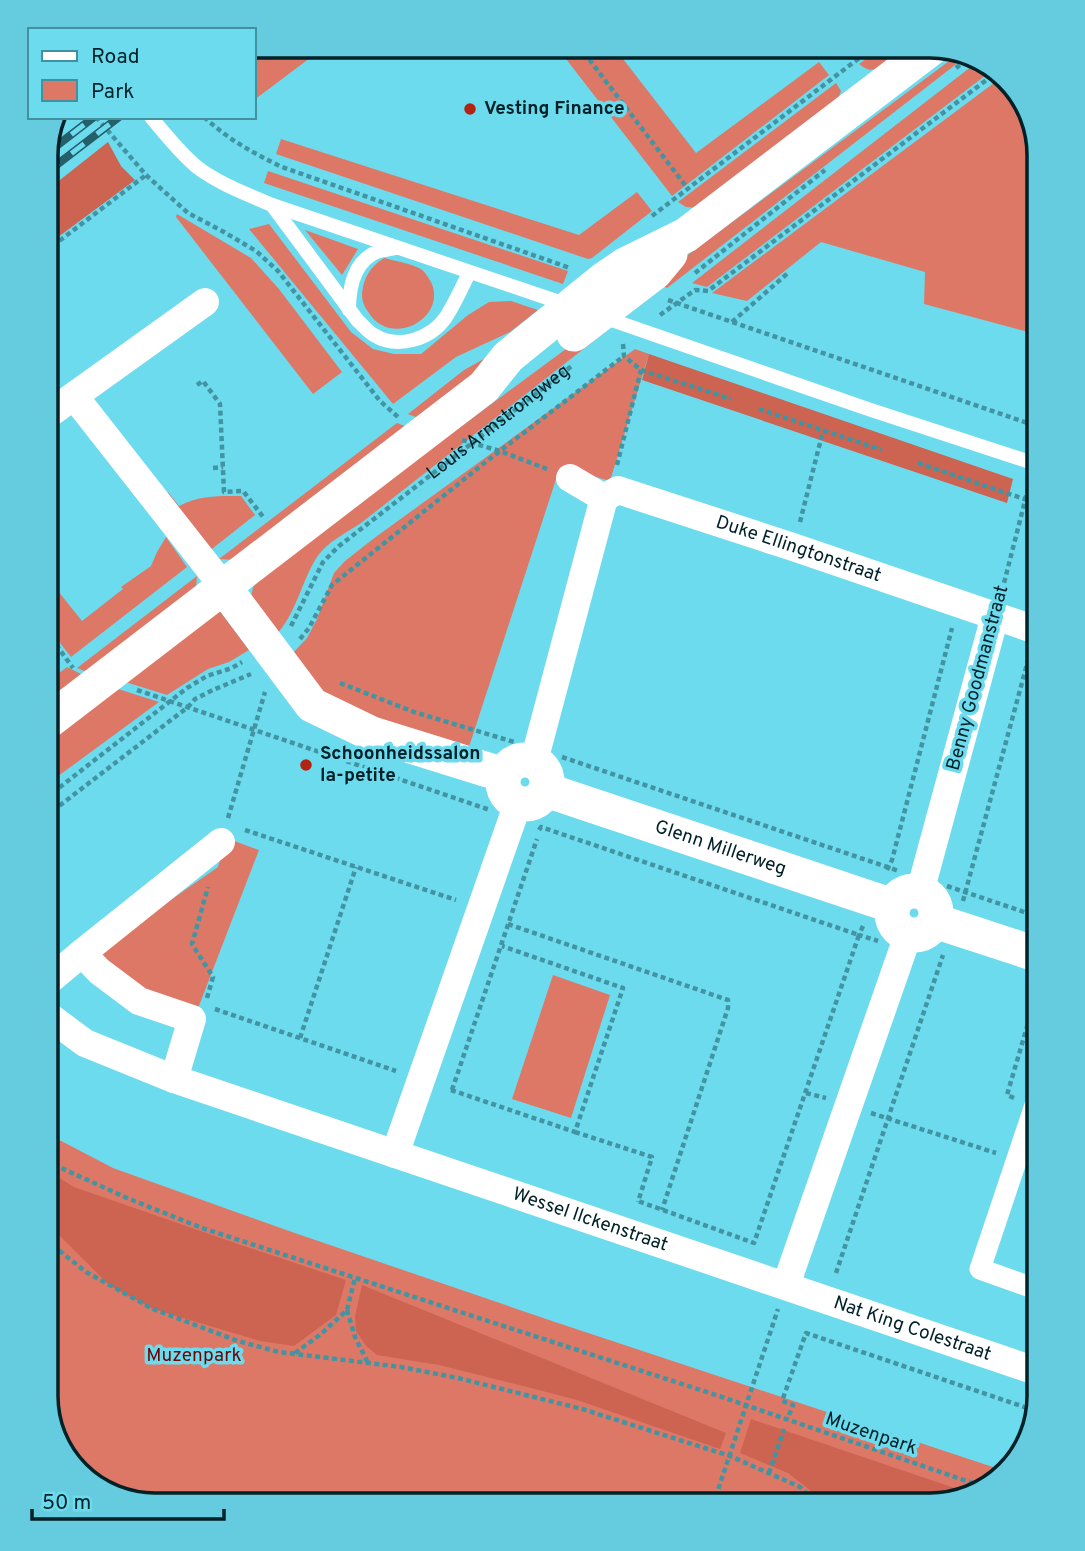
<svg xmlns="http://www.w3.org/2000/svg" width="1085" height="1551" font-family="Overpass,sans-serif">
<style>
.green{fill:#de7866}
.forest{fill:#cd6351}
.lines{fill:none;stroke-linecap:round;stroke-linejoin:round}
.path{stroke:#4394a2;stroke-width:4.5;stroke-dasharray:5 3.5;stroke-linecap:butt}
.service{stroke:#fff;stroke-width:14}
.pedestrian{stroke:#fff;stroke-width:21}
.minor{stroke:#fff;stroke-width:28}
.tertiary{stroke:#fff;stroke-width:35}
.rail-casing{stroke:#245f6a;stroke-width:8}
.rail{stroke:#6ddbee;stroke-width:5;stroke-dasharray:16;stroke-linecap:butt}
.poi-dot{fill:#b22412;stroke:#6ddbee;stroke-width:2.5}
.labels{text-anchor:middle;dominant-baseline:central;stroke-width:7;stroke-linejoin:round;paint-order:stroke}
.poi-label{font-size:19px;font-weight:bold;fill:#002127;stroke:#6ddbee;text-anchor:start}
.street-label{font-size:19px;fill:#002127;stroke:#6ddbee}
.park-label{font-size:19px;fill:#6c0400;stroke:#6ddbee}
.rim{fill:none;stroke:#002127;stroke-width:3.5}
</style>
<rect width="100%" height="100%" fill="#6ddbee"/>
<g class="green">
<path d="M254,46H326L254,100Z"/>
<path d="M556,46H613L696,153L819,62L829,75L672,196Z"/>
<path d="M883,46H907L877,69C869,71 866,69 859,64Z"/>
<path d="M960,53L968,55L667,288L654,280Z"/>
<path d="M981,59L985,60L994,69L707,287L692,283Z"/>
<path d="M1002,77L1025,100L1039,155V335L924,304L925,272L821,242L747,301L712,293Z"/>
<path d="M836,83L841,91L838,99L698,208L686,207L678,202Z"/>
<path d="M281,139L579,235L637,192L652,211L592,258L588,259L276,154Z"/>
<path d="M268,171L568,271L563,284L264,183Z"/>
<path d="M177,214L251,258L279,289L342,372L313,394L176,217Z"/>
<path d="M269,224L351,332L373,349L394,354H421L468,315L489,302L511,301L538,310L510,332L456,357L393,404L249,229Z"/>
<path d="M305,230L358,249L342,275Z"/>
<path d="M384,258C395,261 410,263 421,269C425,272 428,277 431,282C448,317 392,349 369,313C364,306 362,302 362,293C364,277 370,267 384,258Z"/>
<path d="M593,329L604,333L361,523C346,533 327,542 317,557C301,582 296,615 275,636L251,597L254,583L261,574Z"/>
<path d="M507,346L424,420L408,414L464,370Z"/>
<path d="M635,349L649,354L610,481L560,467L467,753L330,705L292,654L307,638L317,619L334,573L345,561L373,539Z"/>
<path d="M397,423L412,429L235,560L219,559Z"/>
<path d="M168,492L179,506C199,495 220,496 241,496L255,515L208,552L165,496Z"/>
<path d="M166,537L187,567L71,657L46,625V576L82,621L123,589L121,587L151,566L157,552Z"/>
<path d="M197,576L196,588L92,674L77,668Z"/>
<path d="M220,611L249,650L229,662L208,669L167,695L119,680Z"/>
<path d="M67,667L83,675L46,703V683Z"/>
<path d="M112,687L159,702L46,785V738Z"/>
<path d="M226,838L259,850L197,1011L144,994L96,959L103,947L218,867Z"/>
<path d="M553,975L610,995L571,1118L512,1099Z"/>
<path d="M46,1133L113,1168L292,1232L555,1322L1005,1471L985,1491L931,1505H148L100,1491L60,1451L46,1396Z"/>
</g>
<g class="forest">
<path d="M108,142L121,166L135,180L46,246V191Z"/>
<path d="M649,354L1013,479L1007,503L642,380Z"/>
<path d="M46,1170L74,1187L235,1243L346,1280L336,1315L294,1346L260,1341L153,1309L110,1286L46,1222Z"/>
<path d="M362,1285L726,1433L720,1449L577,1400L531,1388L439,1365L377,1355L366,1346L356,1331L355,1316Z"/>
<path d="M751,1419L972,1494L931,1505H829L788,1473L740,1453Z"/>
</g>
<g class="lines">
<g class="path">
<path d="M579,46L688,189"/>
<path d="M956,68L971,56"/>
<path d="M96,117L146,175L188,213L224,232L256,251L278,271L380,401L398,417"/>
<path d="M204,117C229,140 253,153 282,167L570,268"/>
<path d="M652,216L875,46"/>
<path d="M46,251L146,175"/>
<path d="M695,273L825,170"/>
<path d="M668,300L1039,427"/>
<path d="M660,315L695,290L708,291L997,72"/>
<path d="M732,322L788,273"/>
<path d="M623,344L624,356L641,370L731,399"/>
<path d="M197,385L203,381L220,404L224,492L243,491L264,518"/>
<path d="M759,409L882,450"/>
<path d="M462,440L500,451L547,469"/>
<path d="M918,463L1039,504"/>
<path d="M617,465L641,370"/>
<path d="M213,468L223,467"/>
<path d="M800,522L823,431"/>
<path d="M1002,591L1030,481"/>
<path id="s1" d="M291,626L323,562L339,546L573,365"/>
<path d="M46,631L73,668"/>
<path d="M300,639L309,628L332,585L487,461L624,356"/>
<path d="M340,683L414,712L514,742"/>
<path d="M137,690L490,810"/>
<path d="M562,757L899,871"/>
<path d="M46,798L187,688L207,676L232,668L242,662"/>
<path d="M46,816L188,707L195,699L213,690L251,674"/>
<path d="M228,818L265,692"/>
<path d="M245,830L456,900"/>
<path d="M539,830L541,827L859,935L754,1243L638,1201"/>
<path d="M887,870L892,860L952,628"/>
<path d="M947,886L1039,917"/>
<path d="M963,901L1030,653"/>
<path d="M508,924L728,1000V1008L662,1210"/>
<path d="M863,926L859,935L878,941"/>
<path d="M207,998L213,977L192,944L208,887"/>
<path d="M215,1009L396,1071"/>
<path d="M300,1038L356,867"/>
<path d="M451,1090L575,1132L623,988L502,946"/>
<path d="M452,1090L537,839"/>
<path d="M806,1093L826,1098"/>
<path d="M1014,1098L1007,1095L1039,986"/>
<path d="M871,1113L996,1153"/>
<path d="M575,1132L652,1157L638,1202"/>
<path d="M46,1161L127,1198L202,1228L719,1396L987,1488"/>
<path d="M46,1240L86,1272L153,1309L238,1341L279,1352L401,1367L458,1378L582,1409L730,1456L800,1487L819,1505"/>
<path d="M836,1273L943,955"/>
<path d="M347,1310L355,1337L368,1363"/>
<path d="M295,1353L321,1334L347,1310L355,1278"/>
<path d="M789,1415L793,1405L782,1401L806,1333L1036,1411"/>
<path d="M769,1473L784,1429"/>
<path d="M713,1505L778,1309"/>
</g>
<g class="service">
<path d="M151,117C165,134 180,153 197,167C219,184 247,194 272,205L568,305"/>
<path d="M272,205L358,321C363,325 368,332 374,335C398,350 431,339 446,317C455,303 462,287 469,273"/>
<path d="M349,310C349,287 354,260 379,251C384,250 391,249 396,248"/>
<path d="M600,316L868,409L1039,465"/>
</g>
<path class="pedestrian" d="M1039,1290L980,1269L1035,1105L1039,1107"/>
<g class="minor">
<path d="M74,396L223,586"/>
<path d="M46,416L205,302"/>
<path id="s2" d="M604,498L618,490L793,547L1039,631"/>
<path d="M534,761L604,498L570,478"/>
<path d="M920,892L995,616"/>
<path d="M82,953L221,842"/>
<path d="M46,983L82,953L99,971L139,1001L192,1019L174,1079"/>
<path id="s3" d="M46,1014L85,1043L174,1079L1039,1372"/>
<path d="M395,1154L518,803"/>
<path d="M786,1285L908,935"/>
</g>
<g class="tertiary">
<path d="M574,334L655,272L670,254"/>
<path d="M223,586L312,705L372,734L504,775"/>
<path d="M46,723L484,387L508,357L603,280L625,265L686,235L934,46"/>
<circle cx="525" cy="782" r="22"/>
<path id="s4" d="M546,790L893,906"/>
<circle cx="914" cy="913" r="22"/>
<path d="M935,921L1039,955"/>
</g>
<defs>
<g id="rail">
<path d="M46,154L94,117"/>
<path d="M46,173L119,117"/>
</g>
</defs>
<use href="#rail" class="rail-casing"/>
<use href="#rail" class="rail"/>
</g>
<g class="poi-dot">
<circle cx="470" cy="109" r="7"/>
<circle cx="306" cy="765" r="7"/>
</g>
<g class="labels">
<g class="poi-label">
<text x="484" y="109">Vesting Finance</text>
<text x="320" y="754">Schoonheidssalon<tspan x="320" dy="22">la-petite</tspan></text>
</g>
<g class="street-label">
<text stroke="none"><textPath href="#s1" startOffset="296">Louis Armstrongweg</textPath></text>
<text stroke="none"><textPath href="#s2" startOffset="206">Duke Ellingtonstraat</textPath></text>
<text transform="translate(978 678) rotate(-75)">Benny Goodmanstraat</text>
<text stroke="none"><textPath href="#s4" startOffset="184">Glenn Millerweg</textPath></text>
<text stroke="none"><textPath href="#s3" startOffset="584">Wessel Ilckenstraat</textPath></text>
<text stroke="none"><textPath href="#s3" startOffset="924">Nat King Colestraat</textPath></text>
<text transform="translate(871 1434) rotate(19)">Muzenpark</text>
</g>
<g class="park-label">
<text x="194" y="1356">Muzenpark</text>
</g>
</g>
<path d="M0 0H1085V1551H0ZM155 58H930A97 97 0 0 1 1027 155V1396A97 97 0 0 1 930 1493H155A97 97 0 0 1 58 1396V155A97 97 0 0 1 155 58Z" fill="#64ccde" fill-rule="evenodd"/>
<path class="rim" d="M155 58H930A97 97 0 0 1 1027 155V1396A97 97 0 0 1 930 1493H155A97 97 0 0 1 58 1396V155A97 97 0 0 1 155 58Z"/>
<rect x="28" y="28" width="228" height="91" fill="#6ddbee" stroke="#41919e" stroke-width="2"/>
<rect x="42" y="51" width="35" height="10" fill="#ffffff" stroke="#41919e" stroke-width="2"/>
<text x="91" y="63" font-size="21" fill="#002127">Road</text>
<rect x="42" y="80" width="35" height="21" fill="#de7866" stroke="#41919e" stroke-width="2"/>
<text x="91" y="98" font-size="21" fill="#002127">Park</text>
<path d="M32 1509v10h192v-10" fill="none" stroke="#002127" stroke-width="3.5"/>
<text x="42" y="1509" font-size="21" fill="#002127" stroke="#6ddbee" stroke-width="5" paint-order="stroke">50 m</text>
</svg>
